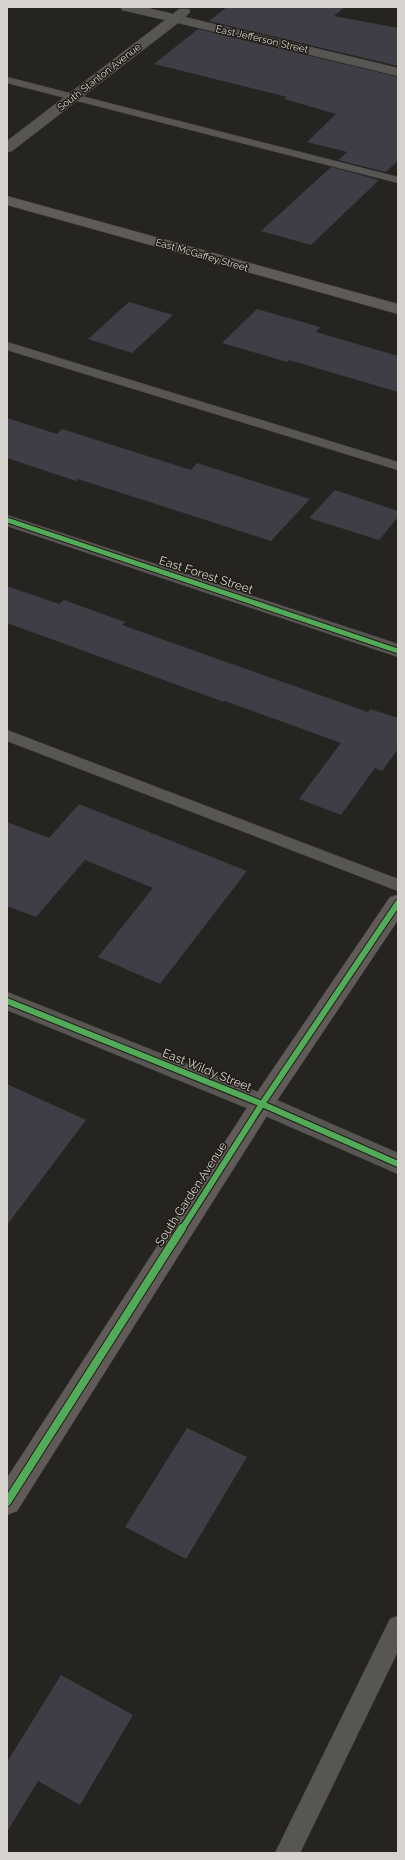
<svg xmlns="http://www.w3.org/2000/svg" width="405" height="1860" font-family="Raleway,sans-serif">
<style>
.building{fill:#3f3d45}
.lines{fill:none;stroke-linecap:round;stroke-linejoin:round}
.lane-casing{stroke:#43403e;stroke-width:1}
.street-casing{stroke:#43403e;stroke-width:1}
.secondary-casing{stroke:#43403e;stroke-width:1}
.lane{fill:#585653;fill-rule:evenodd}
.street{fill:#585653;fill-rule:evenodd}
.secondary{fill:#605b58;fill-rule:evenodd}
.cycleway-far2-casing{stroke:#201b15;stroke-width:7}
.cycleway-far1-casing{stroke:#201b15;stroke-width:8}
.cycleway-casing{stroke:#201b15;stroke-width:10}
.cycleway-far2{stroke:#51ab58;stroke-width:5}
.cycleway-far1{stroke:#51ab58;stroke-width:6}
.cycleway{stroke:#51ab58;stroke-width:8}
.labels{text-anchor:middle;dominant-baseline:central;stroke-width:3;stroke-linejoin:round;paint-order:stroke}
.far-street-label{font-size:10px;fill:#d6d3ce;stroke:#201b15}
.street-label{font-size:12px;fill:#d6d3ce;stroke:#201b15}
</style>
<rect width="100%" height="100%" fill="#262421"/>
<g class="building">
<path d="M227,7H345L334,16L398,28V66L209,21Z"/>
<path d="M198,29L398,77V161L386,172L338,160L347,152L307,142L336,114L284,99L287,97L154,64Z"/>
<path d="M331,167L379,180L311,245L261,231Z"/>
<path d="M129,302L173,315L132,353L88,339Z"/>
<path d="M257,309L320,327L316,332L398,356V392L289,360L287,362L222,343Z"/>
<path d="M7,418L57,434L62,429L191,470L197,463L310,499L271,541L78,479L76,481L7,458Z"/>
<path d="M335,490L398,511V517L379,540L309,518Z"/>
<path d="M7,586L59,604L64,600L125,622L122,625L368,712L370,709L398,718V749L382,771L375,768L341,815L299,799L341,743L225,701L224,702L7,623Z"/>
<path d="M79,804L247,871L160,984L98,957L153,888L85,860L36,917L7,906V822L49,838Z"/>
<path d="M7,1084L86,1120L7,1225Z"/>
<path d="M187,1428L247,1457L186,1559L125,1527Z"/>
<path d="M61,1675L133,1715L80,1805L38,1781L7,1832V1762Z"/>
</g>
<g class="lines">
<defs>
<g id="lane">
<path d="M7,77L398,177V183L7,83Z"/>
<path d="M7,342L398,462V470L7,350Z"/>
<path d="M7,730L398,879V891L7,741Z"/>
<path d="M398,1616V1651L300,1853H275L390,1619Z"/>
</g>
<g id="street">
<path d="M121,7H143L173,14L179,9H189L190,12L185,17L398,68V76L178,23L12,151L7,152V141L165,20L122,10Z"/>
<path d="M7,515L398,644V657L7,526Z"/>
<path d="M7,992L270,1097L398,1153V1174L254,1111L7,1010Z"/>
</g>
<g id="secondary">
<path d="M7,196L398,304V314L7,205Z"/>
<path d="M398,895V920L270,1111L17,1511L7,1515V1478L254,1097L390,897Z"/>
</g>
</defs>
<use href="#lane" class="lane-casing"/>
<use href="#street" class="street-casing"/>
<use href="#secondary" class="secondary-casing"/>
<use href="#lane" class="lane"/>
<use href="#street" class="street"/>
<use href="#secondary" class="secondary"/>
<defs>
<path id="cycleway-far2" d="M7,520L398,651"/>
<g id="cycleway-far1">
<path d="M7,1001L262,1104L398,1164"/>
<path d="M182,1229L262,1104L398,903"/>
</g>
<path id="cycleway" d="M7,1502L182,1228"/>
</defs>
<use href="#cycleway-far2" class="cycleway-far2-casing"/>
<use href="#cycleway-far1" class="cycleway-far1-casing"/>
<use href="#cycleway" class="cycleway-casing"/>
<use href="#cycleway-far2" class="cycleway-far2"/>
<use href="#cycleway-far1" class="cycleway-far1"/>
<use href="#cycleway" class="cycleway"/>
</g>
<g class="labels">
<g class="far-street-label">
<text transform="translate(262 39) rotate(13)">East Jefferson Street</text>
<text transform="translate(99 77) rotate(-38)">South Stanton Avenue</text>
<text transform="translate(202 255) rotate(16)">East McGaffey Street</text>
</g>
<g class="street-label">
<text transform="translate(206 575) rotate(18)">East Forest Street</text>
<text transform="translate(207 1070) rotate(22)">East Wildy Street</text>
<text transform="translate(191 1194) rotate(-57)">South Garden Avenue</text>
</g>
</g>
<rect width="405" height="1860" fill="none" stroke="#d6d3ce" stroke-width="16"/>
</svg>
